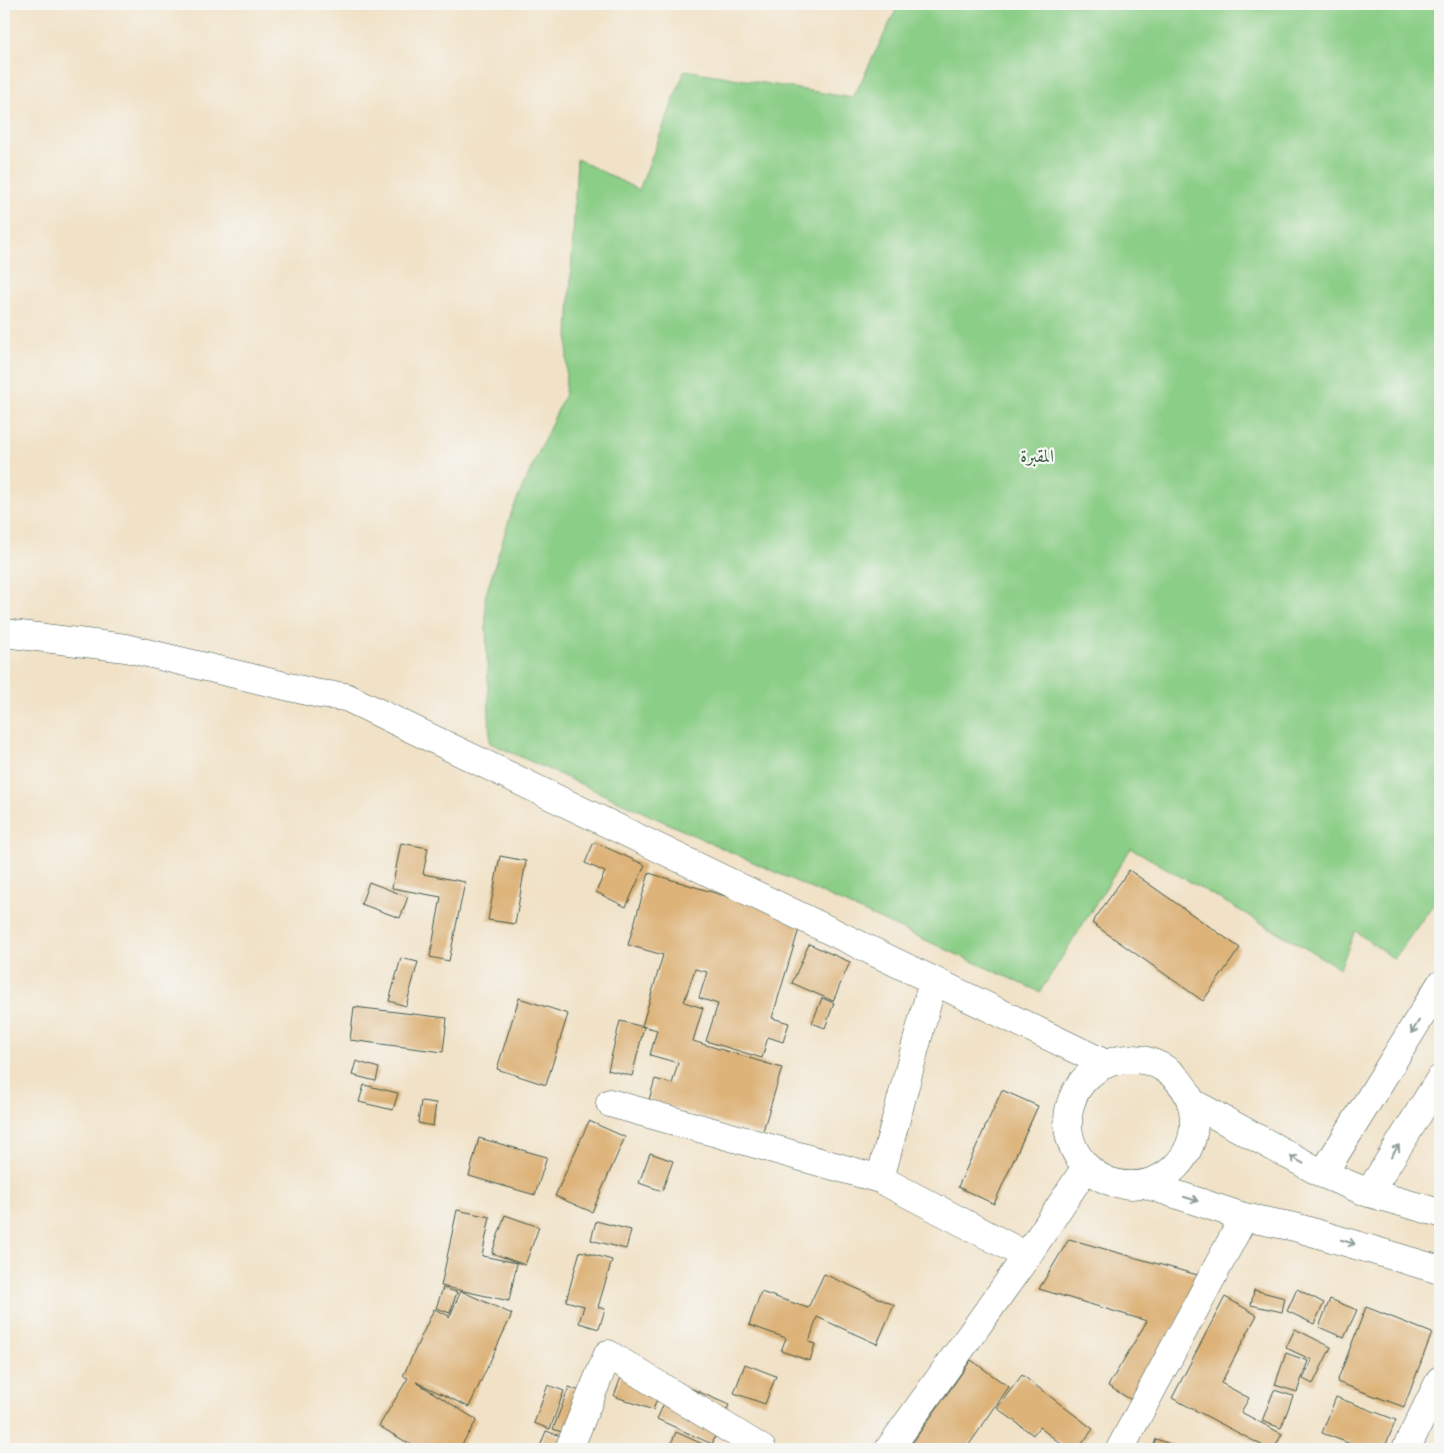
<svg xmlns="http://www.w3.org/2000/svg" width="1444" height="1453" font-family="Cardo,Amiri,serif">
<style>
.green{fill:#8bce87;stroke:#55865e}
.building{fill:#ddb379}
.lines{fill:none;stroke-linecap:round;stroke-linejoin:round}
.minor-casing{stroke:#3e564a;stroke-width:29}
.tertiary-casing{stroke:#3e564a;stroke-width:29}
.secondary-casing{stroke:#3e564a;stroke-width:29}
.minor{stroke:#fff;stroke-width:28}
.tertiary{stroke:#fff;stroke-width:28}
.secondary{stroke:#fff;stroke-width:28}
.oneway{stroke:#8f9e9a}
.labels{text-anchor:middle;dominant-baseline:central;stroke-width:4.5;stroke-linejoin:round;paint-order:stroke}
.park-label{font-size:18px;fill:#355a45;stroke:#f6f6f2}
</style>
<rect width="100%" height="100%" fill="#f6f6f2"/>
<filter id="ink" filterUnits="userSpaceOnUse"><feTurbulence type="fractalNoise" baseFrequency=".02" numOctaves="2"/><feDisplacementMap in="SourceGraphic" scale="10" xChannelSelector="R" yChannelSelector="G"/><feConvolveMatrix kernelMatrix="1 2 1 2 8 2 1 2 1" color-interpolation-filters="sRGB"/></filter>
<filter id="wash" filterUnits="userSpaceOnUse"><feTurbulence type="fractalNoise" baseFrequency=".0096" numOctaves="4" result="noise"/><feDisplacementMap in="SourceGraphic" scale="20" xChannelSelector="R" yChannelSelector="G"/><feGaussianBlur stdDeviation="1.12" result="paint"/><feColorMatrix in="noise" values="0 0 0 0 0 0 0 0 0 0 0 0 0 0 0 0 0 1.4 0 .05"/><feComposite in="paint" operator="in"/></filter>
<g filter="url(#wash)">
<rect width="100%" height="100%" fill="#f1e2c7"/>
<path class="green" d="M899,4H1440V895L1394,959L1355,931L1340,968L1131,848L1040,992L490,743L485,597L512,511L565,394L577,159L639,190L685,70L853,98Z"/>
<g id="blocks">
<g class="building">
<path d="M594,842L645,865L626,907L596,892L605,872L585,863Z"/>
<path d="M401,843L428,848L423,874L465,882L449,961L430,957L441,897L392,888Z"/>
<path d="M500,856L526,861L515,924L488,920Z"/>
<path d="M1129,870L1240,948L1203,1001L1092,923Z"/>
<path d="M649,873L802,919L772,1018L789,1023L783,1042L768,1037L762,1058L706,1041L718,1004L699,998L707,972L695,969L684,1002L703,1008L693,1041L782,1068L762,1134L649,1100L655,1079L672,1084L678,1063L650,1055L657,1030L642,1026L663,955L628,945Z"/>
<path d="M369,882L408,897L400,918L361,904Z"/>
<path d="M809,944L850,962L833,1001L792,983Z"/>
<path d="M401,958L418,962L406,1006L389,1001Z"/>
<path d="M519,998L568,1014L546,1085L497,1069Z"/>
<path d="M822,998L834,1003L825,1028L812,1023Z"/>
<path d="M354,1007L447,1018L443,1052L350,1040Z"/>
<path d="M620,1021L644,1027L632,1076L608,1070Z"/>
<path d="M356,1061L379,1068L376,1081L352,1075Z"/>
<path d="M364,1085L398,1093L393,1110L359,1102Z"/>
<path d="M1002,1090L1038,1106L994,1204L958,1187Z"/>
<path d="M421,1101L436,1103L433,1126L418,1123Z"/>
<path d="M589,1121L625,1137L592,1212L555,1196Z"/>
<path d="M479,1138L547,1157L535,1195L469,1176Z"/>
<path d="M650,1153L673,1161L662,1191L639,1183Z"/>
<path d="M457,1210L490,1217L482,1256L517,1263L509,1301L441,1286Z"/>
<path d="M505,1215L539,1227L525,1265L492,1253Z"/>
<path d="M596,1221L631,1230L626,1249L591,1240Z"/>
<path d="M1069,1239L1201,1276L1135,1402L1108,1386L1147,1321L1039,1289Z"/>
<path d="M580,1251L612,1260L598,1307L605,1309L599,1329L579,1323L584,1306L566,1301Z"/>
<path d="M824,1274L894,1305L877,1344L817,1317L809,1342L815,1344L810,1361L781,1351L786,1338L749,1325L761,1292L808,1308Z"/>
<path d="M443,1288L457,1292L450,1313L436,1308Z"/>
<path d="M1297,1289L1324,1303L1314,1324L1287,1311Z"/>
<path d="M1254,1290L1285,1298L1282,1312L1251,1305Z"/>
<path d="M461,1291L512,1314L469,1407L416,1382L477,1420L459,1449H418L379,1426L408,1378L403,1376L434,1309L449,1316V1318Z"/>
<path d="M1225,1297L1257,1315L1221,1383L1249,1398L1241,1412L1282,1434L1274,1449H1269L1172,1398Z"/>
<path d="M1330,1299L1357,1310L1344,1338L1319,1327Z"/>
<path d="M1366,1307L1432,1333L1404,1407L1337,1382Z"/>
<path d="M1295,1329L1331,1347L1313,1384L1303,1379L1312,1360L1286,1348Z"/>
<path d="M1286,1353L1308,1361L1297,1392L1275,1385Z"/>
<path d="M971,1360L1009,1387L966,1449H908Z"/>
<path d="M745,1364L776,1376L765,1404L734,1393Z"/>
<path d="M624,1369L663,1383L653,1410L614,1396Z"/>
<path d="M1022,1375L1093,1429L1078,1449H1068L1039,1427L1033,1435L997,1408Z"/>
<path d="M674,1381L729,1405L712,1444L657,1419Z"/>
<path d="M548,1385L564,1391L550,1429L534,1423Z"/>
<path d="M569,1387L588,1394L573,1436L553,1429Z"/>
<path d="M1274,1390L1293,1396L1281,1428L1262,1421Z"/>
<path d="M1336,1397L1396,1420L1384,1449H1364L1322,1433Z"/>
<path d="M546,1431L572,1440L569,1449H539Z"/>
<path d="M676,1432L709,1447L708,1449H678L670,1446Z"/>
<path d="M1156,1439L1184,1449H1152Z"/>
<path d="M593,1444L603,1449H591Z"/>
</g>
</g>
</g>
<g filter="url(#ink)">
<use href="#blocks" fill-opacity="0" stroke="#3e564a" stroke-width="1"/>
<g class="lines">
<defs>
<g id="minor">
<path d="M610,1103L880,1179L1027,1256"/>
<path d="M1323,1174L1440,985"/>
<path d="M880,1179L933,981"/>
<path d="M1369,1193L1440,1079"/>
<path d="M569,1449L608,1354L762,1449"/>
<path d="M1120,1449L1244,1217"/>
<path d="M1406,1449L1440,1380"/>
</g>
<path id="tertiary" d="M4,633L126,648L319,694L346,697L1106,1064"/>
<g id="secondary">
<circle cx="1131" cy="1122" r="63"/>
<path d="M1191,1102L1323,1174L1369,1193L1440,1213"/>
<path d="M1145,1184L1244,1217L1295,1227L1440,1270"/>
<path d="M889,1449L1027,1256L1086,1167"/>
</g>
</defs>
<use href="#minor" class="minor-casing"/>
<use href="#tertiary" class="tertiary-casing"/>
<use href="#secondary" class="secondary-casing"/>
<use href="#minor" class="minor"/>
<use href="#tertiary" class="tertiary"/>
<use href="#secondary" class="secondary"/>
</g>
<defs><path id="oneway-shaft" d="M-6 0H5M1.5-3L5.5 0L1.5 3" fill="none" stroke-width="1.6" stroke-linecap="round" stroke-linejoin="round" transform="scale(1.25)"/></defs>
<g class="oneway">
<use href="#oneway-shaft" transform="translate(1415 1027) rotate(122)"/>
<use href="#oneway-shaft" transform="translate(1395 1151) rotate(-58)"/>
<use href="#oneway-shaft" transform="translate(1297 1160) rotate(-151)"/>
<use href="#oneway-shaft" transform="translate(1191 1199) rotate(18)"/>
<use href="#oneway-shaft" transform="translate(1348 1242) rotate(17)"/>
</g>
</g>
<g class="labels">
<g class="park-label">
<text x="1037" y="456">المقبرة</text>
</g>
</g>
<rect width="1444" height="1453" fill="none" stroke="#f6f6f2" stroke-width="20"/>
</svg>
